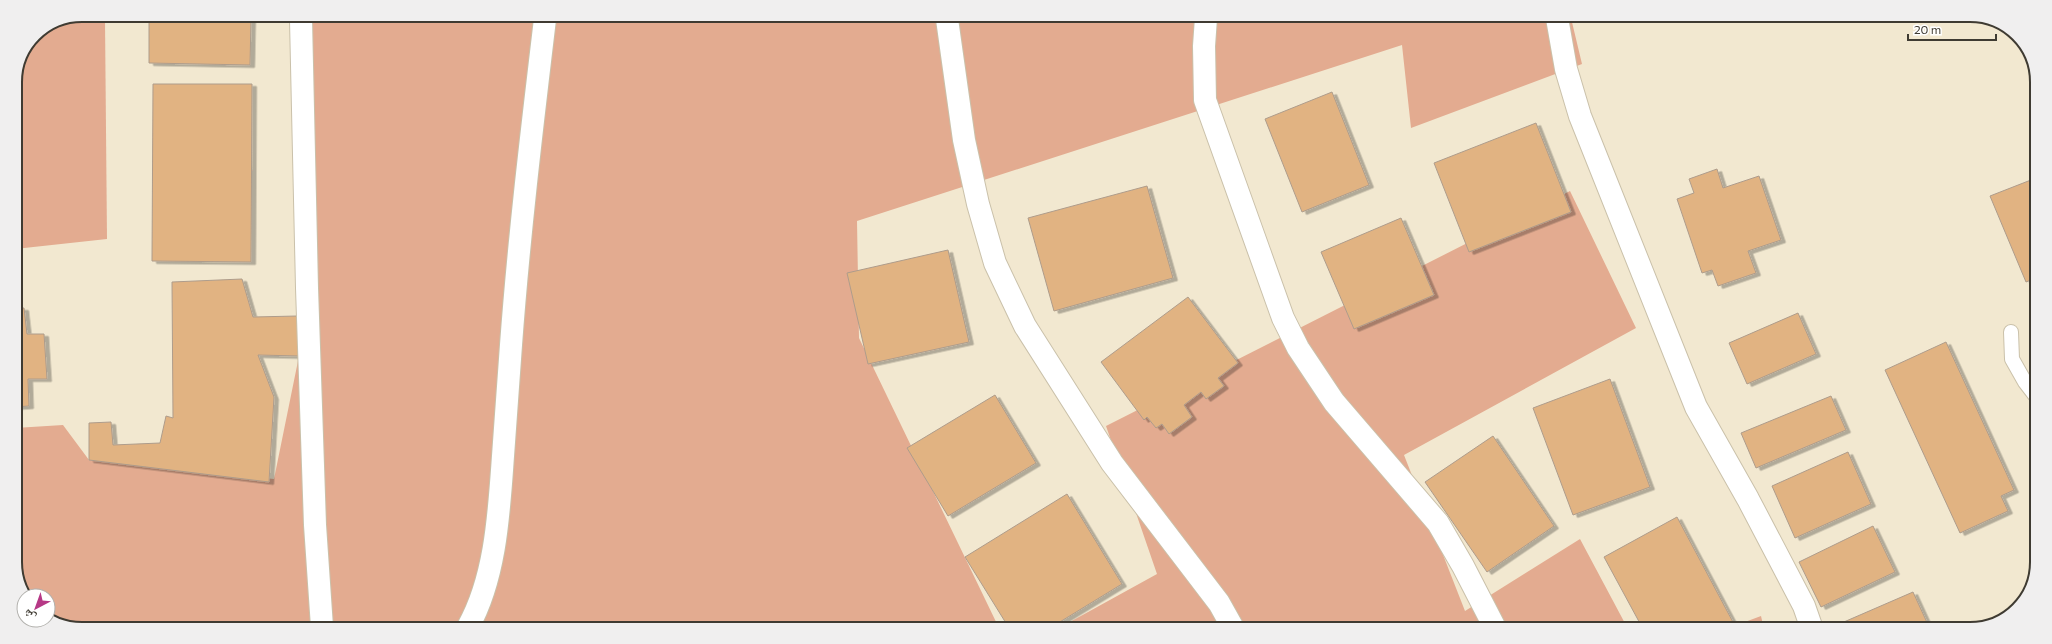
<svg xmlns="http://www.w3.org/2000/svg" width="2052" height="644" font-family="Commissioner,'Noto Naskh Arabic',sans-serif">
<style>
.green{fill:#e3ab90}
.building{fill:#e1b382;stroke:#ae9c8b;filter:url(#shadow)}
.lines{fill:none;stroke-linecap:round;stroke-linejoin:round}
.service-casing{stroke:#cac1aa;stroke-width:16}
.minor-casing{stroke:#cac1aa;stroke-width:24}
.tertiary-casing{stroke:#cac1aa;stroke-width:24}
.service{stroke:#fff;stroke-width:14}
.minor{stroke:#fff;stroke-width:22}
.tertiary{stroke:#fff;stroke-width:22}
.rim{fill:none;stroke:#3f3b32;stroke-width:2}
</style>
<defs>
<filter id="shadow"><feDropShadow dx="4.5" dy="2.5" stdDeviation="0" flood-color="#0004"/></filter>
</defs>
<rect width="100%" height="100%" fill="#f2e8d0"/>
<g class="green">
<path d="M1571,18L1582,64L1411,128L1402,45L857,221L859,338L999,628L64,627L48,616V596H26L15,567V428L63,425L89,460L274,479L299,356L296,20Z"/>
<path d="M57,20H105L107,239L15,249V82C22,47 27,40 57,20Z"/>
<path d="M1570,191L1636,328L1404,455L1465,611L1580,539L1628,629L1059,628L1157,574L1106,426Z"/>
<path d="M1761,616L1764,629H1726Z"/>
</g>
<g class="building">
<path d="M149,20H251L250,65L149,63Z"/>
<path d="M153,84H252L251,262L152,261Z"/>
<path d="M1332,92L1369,185L1302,212L1265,119Z"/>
<path d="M1536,123L1571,212L1469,252L1434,163Z"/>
<path d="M1717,169L1723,188L1759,176L1781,240L1748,251L1756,273L1718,286L1712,270L1702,273L1677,199L1694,193L1689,179Z"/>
<path d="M2036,178V278L2026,282L1990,196Z"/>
<path d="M1147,186L1173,278L1054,311L1028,218Z"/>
<path d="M1401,218L1434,295L1354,329L1321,252Z"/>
<path d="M948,250L969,342L868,364L847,273Z"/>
<path d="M242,279L253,317L297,316L299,356L258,355L274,397L269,482L89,460V423L111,422L113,445L160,443L166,416L173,418L172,282Z"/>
<path d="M1188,297L1238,363L1218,378L1224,386L1206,399L1201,392L1184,405L1192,417L1169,434L1162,424L1156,428L1147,417L1144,420L1101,362Z"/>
<path d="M15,308H24L27,334H44L47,379H28L29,406L15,407Z"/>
<path d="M1798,313L1816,354L1747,384L1729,343Z"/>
<path d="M1946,342L2014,490L2001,496L2008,511L1960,533L1885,370Z"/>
<path d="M1610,379L1650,487L1573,515L1533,408Z"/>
<path d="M995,395L1036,463L948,516L907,448Z"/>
<path d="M1831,396L1846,430L1756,468L1741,433Z"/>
<path d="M1493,436L1554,526L1487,572L1425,482Z"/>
<path d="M1848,452L1871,504L1795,538L1772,486Z"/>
<path d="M1067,494L1122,584L1050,628H1009L965,557Z"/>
<path d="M1677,517L1734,624L1726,629H1643L1604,557Z"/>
<path d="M1873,526L1895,572L1821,607L1799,562Z"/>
<path d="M1913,592L1930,629H1830V628Z"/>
</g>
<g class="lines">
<defs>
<path id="service" d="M2011,332L2012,359L2025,382L2035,395"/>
<g id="minor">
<path d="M1206,18L1204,46L1205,100L1283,318L1298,348L1334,402L1438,523L1463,566L1495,628"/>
<path d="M1557,18L1566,69L1580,116L1696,407L1748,499L1804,606L1812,629"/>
<path d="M947,19L964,140L978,204L995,263L1025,326L1112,463L1219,603L1233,628"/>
<path d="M468,627C496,577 499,512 503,456C506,419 508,382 511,345C519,236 532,128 545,19"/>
</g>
<path id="tertiary" d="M301,20L307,288L315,525L322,627"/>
</defs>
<use href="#service" class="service-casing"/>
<use href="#minor" class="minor-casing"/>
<use href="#tertiary" class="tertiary-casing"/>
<use href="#service" class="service"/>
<use href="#minor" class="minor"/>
<use href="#tertiary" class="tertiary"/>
</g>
<path d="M0 0H2052V644H0ZM82 22H1970A60 60 0 0 1 2030 82V562A60 60 0 0 1 1970 622H82A60 60 0 0 1 22 562V82A60 60 0 0 1 82 22Z" fill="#f0efef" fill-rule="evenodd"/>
<path class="rim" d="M82 22H1970A60 60 0 0 1 2030 82V562A60 60 0 0 1 1970 622H82A60 60 0 0 1 22 562V82A60 60 0 0 1 82 22Z"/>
<g transform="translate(36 608) rotate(221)"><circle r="19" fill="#ffffff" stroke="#b2b1ad"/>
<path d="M0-3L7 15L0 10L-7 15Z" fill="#b63886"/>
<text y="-6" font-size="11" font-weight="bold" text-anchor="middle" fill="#3f3b32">ش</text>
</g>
<path d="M1908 34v6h88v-6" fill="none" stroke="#3f3b32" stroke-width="2"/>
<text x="1914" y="34" font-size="12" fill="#3f3b32" stroke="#ffffff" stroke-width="3" paint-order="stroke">20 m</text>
</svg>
